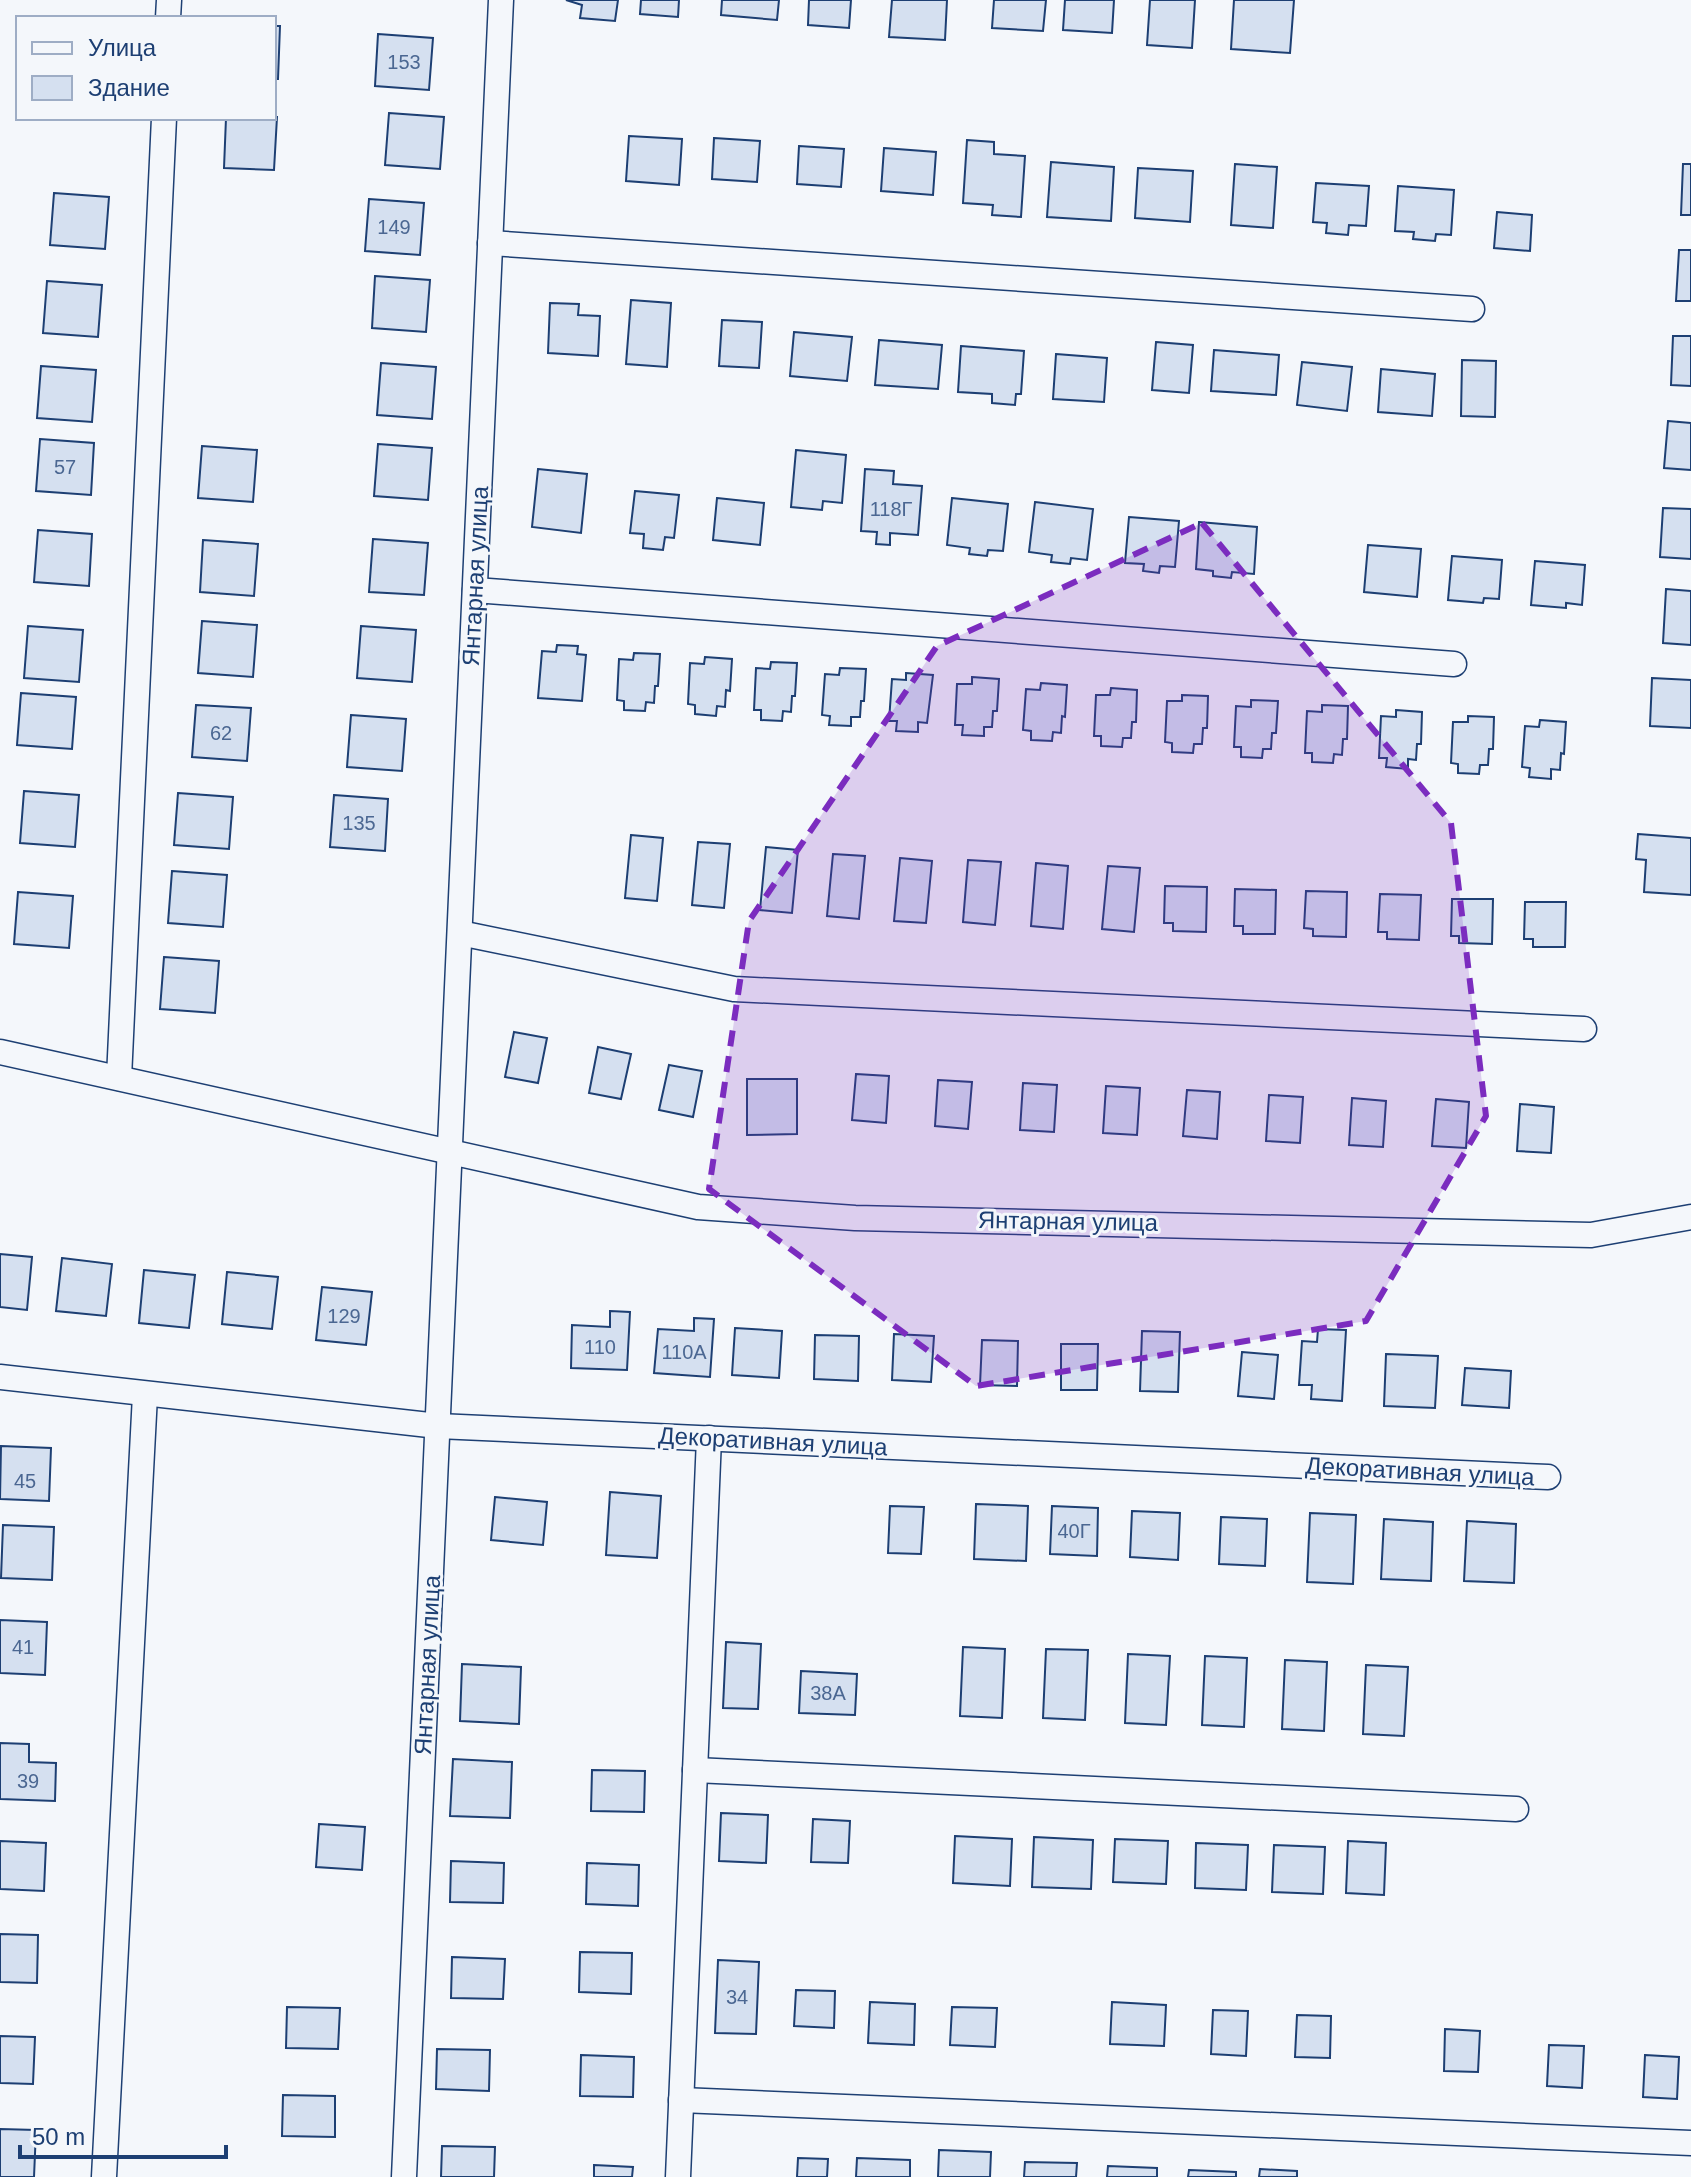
<svg xmlns="http://www.w3.org/2000/svg" width="1691" height="2177" font-family="Arial,sans-serif">
<style>
.building{fill:#d5e0f0;stroke:#1d3f73;stroke-width:2}
.lines{fill:none;stroke-linecap:round;stroke-linejoin:round}
.street-casing{stroke:#1d3f73;stroke-width:27}
.street{stroke:#f4f7fb;stroke-width:24}
.marked{fill:#7b2cbf;fill-opacity:0.2;stroke:#7b2cbf;stroke-width:6;stroke-dasharray:16 10;stroke-linejoin:round}
.labels{text-anchor:middle;dominant-baseline:central;stroke-width:6;stroke-linejoin:round;paint-order:stroke}
.number-label{font-size:20px;fill:#4b6792}
.street-label{font-size:24px;fill:#1d3f73;stroke:#f4f7fb}
</style>
<rect width="100%" height="100%" fill="#f4f7fb"/>
<g class="building">
<path d="M566,0H618L615,21L580,18L582,5Z"/>
<path d="M641,0H679L678,17L640,14Z"/>
<path d="M722,0H779L777,20L721,15Z"/>
<path d="M809,0H851L849,28L808,25Z"/>
<path d="M892,0H947L945,40L889,37Z"/>
<path d="M994,0H1046L1043,31L992,28Z"/>
<path d="M1065,0H1114L1112,33L1063,30Z"/>
<path d="M1150,0H1195L1192,48L1147,45Z"/>
<path d="M1234,0H1294L1290,53L1231,49Z"/>
<path d="M274,26H280L278,79H274Z"/>
<path d="M378,34L433,38L429,90L375,86Z"/>
<path d="M389,113L444,117L440,169L385,165Z"/>
<path d="M277,117L274,170L224,168L226,118Z"/>
<path d="M629,136L682,139L679,185L626,181Z"/>
<path d="M714,138L760,141L757,182L712,179Z"/>
<path d="M967,140L994,142V154L1025,156L1021,217L992,215L993,205L963,203Z"/>
<path d="M799,146L844,149L841,187L797,184Z"/>
<path d="M884,148L936,152L933,195L881,191Z"/>
<path d="M1051,162L1114,167L1111,221L1047,217Z"/>
<path d="M1235,164L1277,167L1273,228L1231,225Z"/>
<path d="M1683,164H1691V215H1681Z"/>
<path d="M1138,168L1193,171L1190,222L1135,218Z"/>
<path d="M1316,183L1369,186L1366,226L1349,225L1348,235L1326,233L1327,223L1313,222Z"/>
<path d="M1398,186L1454,190L1451,235L1436,234L1435,241L1413,239L1414,232L1395,231Z"/>
<path d="M54,193L109,197L105,249L50,245Z"/>
<path d="M369,199L424,203L420,255L365,251Z"/>
<path d="M1497,212L1532,215L1530,251L1494,248Z"/>
<path d="M1679,250H1691V301H1676Z"/>
<path d="M375,276L430,280L426,332L372,328Z"/>
<path d="M47,281L102,285L98,337L43,333Z"/>
<path d="M631,300L671,303L667,367L626,364Z"/>
<path d="M550,303L579,304L578,315L600,316L598,356L548,353Z"/>
<path d="M722,320L762,322L759,368L719,366Z"/>
<path d="M794,332L852,337L847,381L790,376Z"/>
<path d="M1673,336H1691V386L1671,385Z"/>
<path d="M879,340L942,345L938,389L875,385Z"/>
<path d="M1156,342L1193,345L1189,393L1152,390Z"/>
<path d="M961,346L1024,351L1021,394H1016L1015,405L992,403V394L958,392Z"/>
<path d="M1214,350L1279,355L1276,395L1211,391Z"/>
<path d="M1056,354L1107,358L1104,402L1053,399Z"/>
<path d="M1462,360L1496,361L1495,417L1461,416Z"/>
<path d="M1302,362L1352,367L1347,411L1297,405Z"/>
<path d="M381,363L436,367L432,419L377,415Z"/>
<path d="M41,366L96,370L92,422L37,418Z"/>
<path d="M1381,369L1435,374L1432,416L1378,412Z"/>
<path d="M1668,421L1691,423V470L1664,468Z"/>
<path d="M40,439L94,443L91,495L36,491Z"/>
<path d="M378,444L432,448L428,500L374,496Z"/>
<path d="M202,446L257,450L253,502L198,498Z"/>
<path d="M796,450L846,455L842,503L823,501L822,510L791,507Z"/>
<path d="M538,469L587,474L581,533L532,527Z"/>
<path d="M865,469L894,471L893,484L922,486L918,535L890,533V545L876,544L877,532L861,531Z"/>
<path d="M635,491L679,495L674,538L665,537L663,550L643,548L644,534L630,533Z"/>
<path d="M717,498L764,503L760,545L713,540Z"/>
<path d="M952,498L1008,504L1003,551L988,550L987,556L969,554L970,548L947,545Z"/>
<path d="M1035,502L1093,509L1087,560L1071,558L1070,564L1051,562L1052,555L1029,552Z"/>
<path d="M1663,508L1691,509V559L1660,557Z"/>
<path d="M1129,517L1179,521L1175,567L1160,566L1159,573L1143,571L1144,564L1125,563Z"/>
<path d="M1199,522L1257,527L1254,574L1232,572L1231,578L1213,576V571L1196,569Z"/>
<path d="M38,530L92,534L89,586L34,582Z"/>
<path d="M373,539L428,543L424,595L369,592Z"/>
<path d="M203,540L258,544L254,596L200,592Z"/>
<path d="M1368,545L1421,549L1417,597L1364,592Z"/>
<path d="M1452,556L1502,560L1499,599L1484,598L1483,603L1448,600Z"/>
<path d="M1535,561L1585,565L1582,605L1566,603V608L1531,605Z"/>
<path d="M1666,589L1691,591V645L1663,643Z"/>
<path d="M202,621L257,625L253,677L198,673Z"/>
<path d="M28,626L83,630L79,682L24,678Z"/>
<path d="M361,626L416,630L412,682L357,678Z"/>
<path d="M557,645L578,646L577,654L586,655L582,701L538,698L542,651L556,652Z"/>
<path d="M634,653L660,654L658,686H655L654,703L646,702L645,711L624,710V701L617,700L619,659L633,660Z"/>
<path d="M705,657L732,659L730,691L726,690L725,707L717,706L716,716L695,714V705L688,704L690,663L704,664Z"/>
<path d="M771,662L797,663L795,696H792L791,712L783,711L782,721L761,720V710H754L756,668L770,669Z"/>
<path d="M840,668L866,669L864,701H861L860,717H851V726L829,725L830,716L822,715L825,674L839,675Z"/>
<path d="M906,673L933,675L927,723L918,722V732L896,731L897,721H889L892,679L906,680Z"/>
<path d="M972,677L999,679L997,711H993L992,727H984V736L962,735L963,725H955L957,684H972Z"/>
<path d="M1652,678L1691,680V728L1650,726Z"/>
<path d="M1041,683L1067,685L1065,717L1062,716L1061,733L1053,732L1052,741L1031,740V731L1023,730L1026,689L1040,690Z"/>
<path d="M1111,688L1137,690L1136,722H1132L1131,738H1123L1122,747L1101,746V736H1094L1096,695H1110Z"/>
<path d="M21,693L76,697L72,749L17,745Z"/>
<path d="M1182,695L1208,696L1207,728H1203L1202,744H1194L1193,753L1172,752V743L1165,742L1167,701H1182Z"/>
<path d="M1251,700L1278,701L1276,733H1272L1271,749H1263L1262,758L1241,757V747H1234L1236,706L1251,707Z"/>
<path d="M196,705L251,708L247,761L192,757Z"/>
<path d="M1322,705L1348,706L1347,739H1343L1342,755L1334,754L1333,763L1312,762V753H1305L1307,711L1322,712Z"/>
<path d="M1396,710L1422,712L1421,744H1417L1416,760L1408,759V769L1386,767L1387,758H1379L1381,716L1396,717Z"/>
<path d="M351,715L406,719L402,771L347,767Z"/>
<path d="M1468,716L1494,717L1493,749H1489L1488,765H1480L1479,774L1458,773V764L1451,763L1453,722H1468Z"/>
<path d="M1540,720L1566,722L1564,754L1561,753L1560,770L1551,769V779L1529,777L1530,768L1522,767L1525,726L1539,727Z"/>
<path d="M24,791L79,795L75,847L20,843Z"/>
<path d="M178,793L233,797L229,849L174,845Z"/>
<path d="M334,795L388,799L385,851L330,847Z"/>
<path d="M1638,834L1691,838V895L1644,892L1646,860L1636,859Z"/>
<path d="M631,835L663,838L657,901L625,898Z"/>
<path d="M698,842L730,844L724,908L692,905Z"/>
<path d="M766,847L798,850L792,913L760,910Z"/>
<path d="M833,854L865,856L859,919L827,916Z"/>
<path d="M900,858L932,861L926,923L894,921Z"/>
<path d="M968,860L1001,862L995,925L963,922Z"/>
<path d="M1036,863L1068,866L1063,929L1031,926Z"/>
<path d="M1108,866L1140,868L1134,932L1102,929Z"/>
<path d="M172,871L227,875L223,927L168,923Z"/>
<path d="M1165,886L1207,887L1206,932L1173,931V923H1164Z"/>
<path d="M1235,889L1276,890L1275,934H1243V926H1234Z"/>
<path d="M1306,891L1347,892L1346,937L1313,936V929L1304,928Z"/>
<path d="M18,892L73,896L69,948L14,944Z"/>
<path d="M1380,894L1421,895L1419,940L1387,939V932H1378Z"/>
<path d="M1452,899H1493L1492,944L1459,943V936H1451Z"/>
<path d="M1525,902H1566L1565,947H1533V939H1524Z"/>
<path d="M164,957L219,961L215,1013L160,1009Z"/>
<path d="M514,1032L547,1038L538,1083L505,1077Z"/>
<path d="M598,1047L631,1054L621,1099L589,1093Z"/>
<path d="M669,1065L702,1071L693,1117L659,1110Z"/>
<path d="M856,1074L889,1076L886,1123L852,1120Z"/>
<path d="M747,1079H797V1134L747,1135Z"/>
<path d="M938,1080L972,1082L968,1129L935,1126Z"/>
<path d="M1023,1083L1057,1085L1054,1132L1020,1130Z"/>
<path d="M1106,1086L1140,1088L1137,1135L1103,1133Z"/>
<path d="M1187,1090L1220,1092L1217,1139L1183,1136Z"/>
<path d="M1269,1095L1303,1097L1300,1143L1266,1141Z"/>
<path d="M1352,1098L1386,1101L1383,1147L1349,1145Z"/>
<path d="M1436,1099L1469,1102L1466,1148L1432,1146Z"/>
<path d="M1520,1104L1554,1107L1551,1153L1517,1151Z"/>
<path d="M0,1254L32,1257L27,1310L0,1307Z"/>
<path d="M62,1258L112,1264L106,1316L56,1311Z"/>
<path d="M144,1270L195,1275L189,1328L139,1323Z"/>
<path d="M227,1272L278,1277L272,1329L222,1324Z"/>
<path d="M322,1287L372,1292L366,1345L316,1340Z"/>
<path d="M610,1311L630,1312L627,1370L571,1368L572,1325L610,1327Z"/>
<path d="M694,1318L714,1319L710,1377L654,1373L658,1329L694,1331Z"/>
<path d="M735,1328L782,1331L779,1378L732,1375Z"/>
<path d="M1318,1329L1346,1330L1342,1401L1311,1399L1312,1385H1299L1302,1341L1317,1342Z"/>
<path d="M1142,1331L1180,1332L1178,1392L1140,1391Z"/>
<path d="M894,1334L934,1336L931,1382L892,1380Z"/>
<path d="M815,1335L859,1336L858,1381L814,1379Z"/>
<path d="M982,1340L1018,1341L1017,1386L980,1385Z"/>
<path d="M1061,1344H1098L1097,1390H1061Z"/>
<path d="M1242,1352L1278,1355L1274,1399L1238,1396Z"/>
<path d="M1386,1354L1438,1356L1435,1408L1384,1406Z"/>
<path d="M1465,1368L1511,1371L1509,1408L1462,1405Z"/>
<path d="M1,1446L51,1448L49,1501L0,1499Z"/>
<path d="M610,1492L661,1496L657,1558L606,1555Z"/>
<path d="M495,1497L547,1502L543,1545L491,1540Z"/>
<path d="M976,1504L1028,1506L1026,1561L974,1559Z"/>
<path d="M890,1506L924,1507L921,1554L888,1553Z"/>
<path d="M1052,1506L1098,1508L1097,1556L1050,1554Z"/>
<path d="M1132,1511L1180,1513L1178,1560L1130,1557Z"/>
<path d="M1310,1513L1356,1515L1353,1584L1307,1582Z"/>
<path d="M1221,1517L1267,1519L1265,1566L1219,1564Z"/>
<path d="M1384,1519L1433,1522L1431,1581L1381,1579Z"/>
<path d="M1467,1521L1516,1524L1514,1583L1464,1581Z"/>
<path d="M3,1525L54,1527L52,1580L1,1578Z"/>
<path d="M0,1620L47,1622L45,1675L0,1673Z"/>
<path d="M726,1642L761,1644L758,1709L723,1708Z"/>
<path d="M963,1647L1005,1649L1002,1718L960,1716Z"/>
<path d="M1046,1649L1088,1650L1085,1720L1043,1718Z"/>
<path d="M1128,1654L1170,1656L1166,1725L1125,1723Z"/>
<path d="M1205,1656L1247,1658L1244,1727L1202,1725Z"/>
<path d="M1285,1660L1327,1662L1324,1731L1282,1729Z"/>
<path d="M462,1664L521,1667L519,1724L460,1721Z"/>
<path d="M1366,1665L1408,1667L1404,1736L1363,1734Z"/>
<path d="M801,1671L857,1674L855,1715L799,1713Z"/>
<path d="M0,1743L29,1744V1762L56,1763L55,1801L0,1799Z"/>
<path d="M453,1759L512,1762L510,1818L450,1816Z"/>
<path d="M592,1770L645,1771L644,1812L591,1811Z"/>
<path d="M721,1813L768,1815L766,1863L719,1861Z"/>
<path d="M813,1819L850,1821L848,1863L811,1862Z"/>
<path d="M319,1824L365,1827L362,1870L316,1867Z"/>
<path d="M955,1836L1012,1839L1010,1886L953,1883Z"/>
<path d="M1034,1837L1093,1840L1091,1889L1032,1887Z"/>
<path d="M1115,1839L1168,1841L1166,1884L1113,1882Z"/>
<path d="M0,1841L46,1843L44,1891L0,1889Z"/>
<path d="M1348,1841L1386,1843L1384,1895L1346,1893Z"/>
<path d="M1196,1843L1248,1845L1246,1890L1195,1888Z"/>
<path d="M1274,1845L1325,1847L1323,1894L1272,1892Z"/>
<path d="M451,1861L504,1863L503,1903L450,1902Z"/>
<path d="M587,1863L639,1865L638,1906L586,1904Z"/>
<path d="M0,1934L38,1935L37,1983L0,1982Z"/>
<path d="M580,1952L632,1953L631,1994L579,1992Z"/>
<path d="M452,1957L505,1959L503,1999L451,1998Z"/>
<path d="M718,1960L759,1962L756,2034L715,2033Z"/>
<path d="M796,1990L835,1991L834,2028L794,2026Z"/>
<path d="M870,2002L915,2004L914,2045L868,2043Z"/>
<path d="M1112,2002L1166,2005L1164,2046L1110,2044Z"/>
<path d="M287,2007L340,2008L338,2049L286,2048Z"/>
<path d="M952,2007L997,2008L995,2047L950,2045Z"/>
<path d="M1213,2010L1248,2011L1246,2056L1211,2054Z"/>
<path d="M1297,2015L1331,2016L1330,2058L1295,2057Z"/>
<path d="M1445,2029L1480,2031L1478,2072L1444,2071Z"/>
<path d="M0,2036L35,2037L33,2084L0,2083Z"/>
<path d="M1549,2045L1584,2046L1582,2088L1547,2086Z"/>
<path d="M437,2049L490,2050L489,2091L436,2089Z"/>
<path d="M581,2055L634,2057L633,2097L580,2096Z"/>
<path d="M1645,2055L1679,2057L1677,2099L1643,2097Z"/>
<path d="M283,2095L335,2096V2137L282,2136Z"/>
<path d="M0,2129L36,2130L34,2177H0Z"/>
<path d="M442,2146L495,2147L494,2177H441Z"/>
<path d="M939,2150L991,2152L990,2177H938Z"/>
<path d="M798,2158L828,2159L827,2177H797Z"/>
<path d="M857,2158L910,2160V2177H856Z"/>
<path d="M1025,2162L1077,2163L1076,2177H1024Z"/>
<path d="M594,2165L633,2167L632,2177H594Z"/>
<path d="M1108,2166L1157,2168V2177H1107Z"/>
<path d="M1260,2169L1297,2171V2177H1259Z"/>
<path d="M1189,2170L1236,2172V2177H1188Z"/>
</g>
<g class="lines">
<defs>
<g id="street">
<path d="M168,18L169,0"/>
<path d="M490,243L1472,309"/>
<path d="M475,590L1454,664"/>
<path d="M460,933L734,989L1584,1029"/>
<path d="M0,1052L698,1207L855,1218L1591,1235L1691,1217"/>
<path d="M119,1078L164,118"/>
<path d="M0,1377L438,1426L1548,1477"/>
<path d="M695,1770L1516,1809"/>
<path d="M681,2100L1691,2143"/>
<path d="M104,2177L145,1395"/>
<path d="M404,2177L501,0"/>
<path d="M678,2177L709,1438"/>
</g>
</defs>
<use href="#street" class="street-casing"/>
<use href="#street" class="street"/>
</g>
<path class="marked" d="M1202,523L1451,823L1486,1116L1366,1321L976,1386L709,1189L749,921L937,646Z"/>
<g class="labels">
<g class="number-label">
<text x="404" y="62">153</text>
<text x="394" y="227">149</text>
<text x="65" y="467">57</text>
<text x="891" y="509">118Г</text>
<text x="221" y="733">62</text>
<text x="359" y="823">135</text>
<text x="344" y="1316">129</text>
<text x="600" y="1347">110</text>
<text x="684" y="1352">110А</text>
<text x="25" y="1481">45</text>
<text x="1074" y="1531">40Г</text>
<text x="23" y="1647">41</text>
<text x="828" y="1693">38А</text>
<text x="28" y="1781">39</text>
<text x="737" y="1997">34</text>
</g>
<g class="street-label">
<text transform="translate(475 576) rotate(-87)">Янтарная улица</text>
<text transform="translate(1068 1221) rotate(1)">Янтарная улица</text>
<text transform="translate(773 1441) rotate(3)">Декоративная улица</text>
<text transform="translate(1420 1471) rotate(3)">Декоративная улица</text>
<text transform="translate(427 1665) rotate(-87)">Янтарная улица</text>
</g>
</g>
<rect x="16" y="16" width="260" height="104" fill="#f4f7fb" stroke="#9eadc5" stroke-width="2"/>
<rect x="32" y="42" width="40" height="12" fill="#f4f7fb" stroke="#9eadc5" stroke-width="2"/>
<text x="88" y="56" font-size="24" fill="#1d3f73">Улица</text>
<rect x="32" y="76" width="40" height="24" fill="#d5e0f0" stroke="#9eadc5" stroke-width="2"/>
<text x="88" y="96" font-size="24" fill="#1d3f73">Здание</text>
<path d="M20 2145v12h206v-12" fill="none" stroke="#1d3f73" stroke-width="4"/>
<text x="32" y="2145" font-size="24" fill="#1d3f73" stroke="#f4f7fb" stroke-width="6" paint-order="stroke">50 m</text>
</svg>
